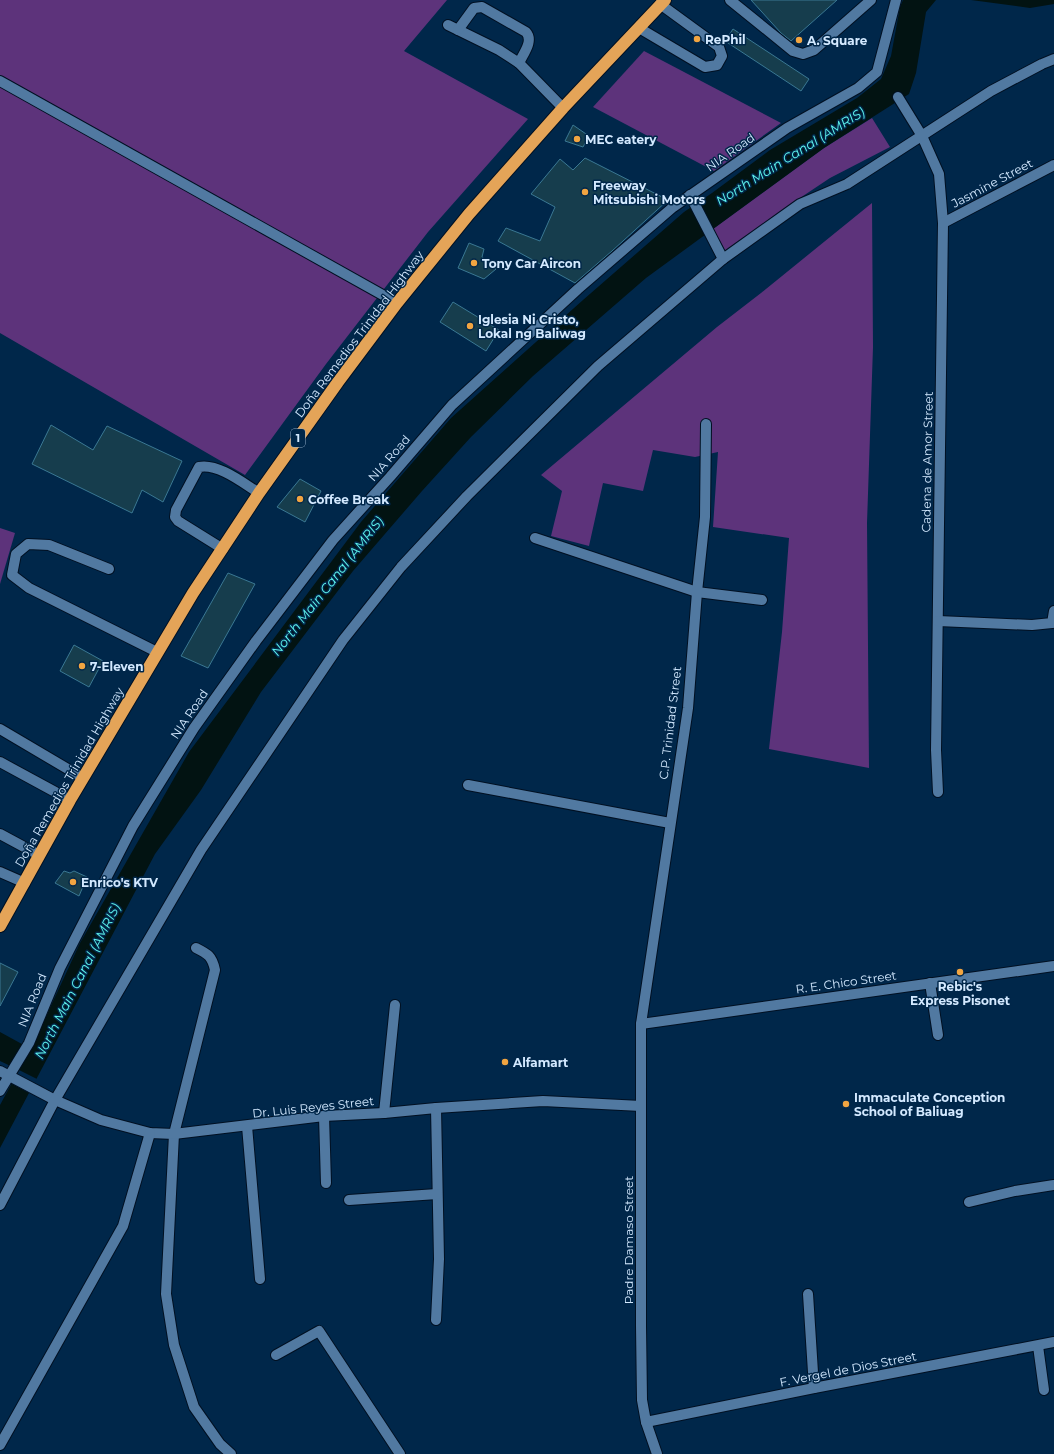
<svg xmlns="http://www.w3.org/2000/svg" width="1054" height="1454" font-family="Montserrat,sans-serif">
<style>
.green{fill:#5d337b}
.water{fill:#021312}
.pier{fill:#00274a}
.building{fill:#163d4d;stroke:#3a7893}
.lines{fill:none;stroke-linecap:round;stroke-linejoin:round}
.minor-casing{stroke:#001022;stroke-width:12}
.highway-casing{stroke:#001022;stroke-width:14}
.minor{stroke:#5179a1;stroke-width:10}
.highway{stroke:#e4a458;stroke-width:12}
.poi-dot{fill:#f2a541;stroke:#00274a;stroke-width:1.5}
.labels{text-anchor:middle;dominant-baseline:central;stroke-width:3;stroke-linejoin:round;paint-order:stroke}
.shield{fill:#00274a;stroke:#94afc9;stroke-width:1}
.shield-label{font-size:11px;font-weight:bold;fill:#d3e9ff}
.poi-label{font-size:12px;font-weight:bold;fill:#d3e9ff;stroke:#00274a;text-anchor:start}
.street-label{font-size:12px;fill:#d3e9ff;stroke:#00274a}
.water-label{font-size:13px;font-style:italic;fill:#60f7ee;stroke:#00274a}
</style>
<rect width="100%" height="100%" fill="#00274a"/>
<g class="green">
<path d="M0,0H447L404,51L528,119L428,232L326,364L245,475L0,333Z"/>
<path d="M644,51L781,123L714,171L593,107Z"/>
<path d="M872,118L890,147L830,178L800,198L726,252L713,229L824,148Z"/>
<path d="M872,203L873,347L867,523L869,768L769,749L782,632L789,538L713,527L718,452L695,457L653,450L643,491L603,483L589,546L551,536L562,491L541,475L717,327L761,293Z"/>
<path d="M0,528L15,533L0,584Z"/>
</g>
<g class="water">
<path d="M903,0H936L926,12L916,73L909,94L824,148L646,278L533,376L471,437L422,491L353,571L261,692L201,790L155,854L0,1148V1105L19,1070L0,1061V1032L31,1049L80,943L189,752L361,522L451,418L583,300L684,212L712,193L770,150L857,98L881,79L891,56L900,7Z"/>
<path d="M971,0H1054V4L1030,8Z"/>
</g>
<path class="pier" d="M19,1070L37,1079L29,1093L12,1084Z"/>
<g class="building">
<path d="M751,0H837L791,41L781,33Z"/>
<path d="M733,29L809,79L801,91L725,41Z"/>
<path d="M573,125L589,136L583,147L565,141Z"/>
<path d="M585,158L668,200L612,251L575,283L498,241L506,228L540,241L555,207L531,194L560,159L573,170Z"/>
<path d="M469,243L484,249L482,257L496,269L484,279L458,268Z"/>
<path d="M453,302L499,330L486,351L440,322Z"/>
<path d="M51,425L93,450L107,426L182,461L163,502L142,490L132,513L32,464Z"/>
<path d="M300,479L321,491L305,522L277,507Z"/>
<path d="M228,573L255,584L208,668L181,656Z"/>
<path d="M74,645L103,661L89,687L60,671Z"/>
<path d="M64,871L70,873L74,871L87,877L79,896L55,883Z"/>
<path d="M0,963L18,972L0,1006Z"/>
</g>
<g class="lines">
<defs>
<g id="minor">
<path d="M730,0L793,51L803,54L814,50L871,0"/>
<path d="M448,25L499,50L519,63L563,108"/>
<path d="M639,28L705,67L717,65L722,56L719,47L660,4"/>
<path d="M458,30L474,8L482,7L526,32C534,41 523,54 519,63"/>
<path d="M0,81L397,303"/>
<path d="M898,97L922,136L939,174L943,223L936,750L938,792"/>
<path d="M690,195L723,259"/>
<path d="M943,223L1054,165"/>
<path d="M535,538L697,592L762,600"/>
<path d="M223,549L178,521L175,517L176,510L199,467C218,463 243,483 259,493"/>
<path d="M109,569L49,545L28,544L16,554L12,575L29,588L157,652"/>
<path d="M938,621L1032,625L1052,623L1054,611"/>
<path d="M0,729L83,778"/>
<path d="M0,762L70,800"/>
<path d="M468,785L670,823"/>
<path d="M0,834L39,855"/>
<path d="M0,872L25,883"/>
<path d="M196,948C208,954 212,956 215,970L174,1134L166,1294L174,1345L194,1407L220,1444L231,1454"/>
<path d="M930,983L938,1035"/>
<path d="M641,1024L1054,966"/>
<path d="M0,1071L55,1100L101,1120L150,1133L174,1134L324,1116L384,1113L436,1108L543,1101L641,1106"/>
<path d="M0,1091L29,1043L60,968L133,826L194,728L256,641L333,540L390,477L452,405L578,289L672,208L787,128L858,88L877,72L896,0"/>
<path d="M436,1108L439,1259L436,1320"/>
<path d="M384,1113L395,1005"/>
<path d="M324,1116L326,1183"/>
<path d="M247,1126L260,1279"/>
<path d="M349,1200L437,1194"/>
<path d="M969,1202L1015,1191L1054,1185"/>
<path d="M0,1205L55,1100L201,850L343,640L401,567L467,496L598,366L723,259L800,204L847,184L991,91L1042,64L1054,59"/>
<path d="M808,1294L814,1388"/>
<path d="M1038,1346L1044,1390"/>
<path d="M276,1355L319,1331L400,1454"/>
<path d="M646,1422L814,1388L1054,1342"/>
<path d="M0,1445L123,1226L150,1133"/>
<path d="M657,1454L646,1422L642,1400L641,1326V1024L688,708L697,592L705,517L706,424"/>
</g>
<path id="highway" d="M0,926L70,800L193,593L259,493L338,382L397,303L469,214L563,108L665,0"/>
</defs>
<use href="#minor" class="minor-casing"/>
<use href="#highway" class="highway-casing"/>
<use href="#minor" class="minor"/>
<use href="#highway" class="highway"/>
</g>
<g class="poi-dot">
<circle cx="697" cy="39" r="4"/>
<circle cx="799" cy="40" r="4"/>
<circle cx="577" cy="139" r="4"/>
<circle cx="585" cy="192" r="4"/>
<circle cx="474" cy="263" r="4"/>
<circle cx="470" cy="326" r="4"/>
<circle cx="300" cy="499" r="4"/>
<circle cx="82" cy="666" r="4"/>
<circle cx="73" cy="882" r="4"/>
<circle cx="960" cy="972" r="4"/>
<circle cx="505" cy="1062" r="4"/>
<circle cx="846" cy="1104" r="4"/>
</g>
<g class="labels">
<rect class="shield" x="291" y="429" width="14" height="18" rx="3"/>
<g class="shield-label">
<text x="298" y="438">1</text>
</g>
<g class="poi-label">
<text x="705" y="39">RePhil</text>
<text x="807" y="40">A. Square</text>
<text x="585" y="139">MEC eatery</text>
<text x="593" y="185">Freeway<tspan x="593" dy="14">Mitsubishi Motors</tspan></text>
<text x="482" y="263">Tony Car Aircon</text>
<text x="478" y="319">Iglesia Ni Cristo,<tspan x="478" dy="14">Lokal ng Baliwag</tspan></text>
<text x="308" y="499">Coffee Break</text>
<text x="90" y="666">7-Eleven</text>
<text x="81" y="882">Enrico's KTV</text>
<text x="960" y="986" text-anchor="middle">Rebic's<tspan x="960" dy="14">Express Pisonet</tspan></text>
<text x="513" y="1062">Alfamart</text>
<text x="854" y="1097">Immaculate Conception<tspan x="854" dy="14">School of Baliuag</tspan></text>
</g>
<g class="street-label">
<text transform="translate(730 152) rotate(-35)">NIA Road</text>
<text transform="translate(992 183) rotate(-28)">Jasmine Street</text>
<text transform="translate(359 334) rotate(-53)">Doña Remedios Trinidad Highway</text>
<text transform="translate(389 458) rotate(-49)">NIA Road</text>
<text transform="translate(927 462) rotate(-89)">Cadena de Amor Street</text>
<text transform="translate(189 714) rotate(-56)">NIA Road</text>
<text transform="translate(670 723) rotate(-83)">C.P. Trinidad Street</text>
<text transform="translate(69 777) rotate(-60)">Doña Remedios Trinidad Highway</text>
<text transform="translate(846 982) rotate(-8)">R. E. Chico Street</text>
<text transform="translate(32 1000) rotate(-68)">NIA Road</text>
<text transform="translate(313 1107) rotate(-6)">Dr. Luis Reyes Street</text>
<text transform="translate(628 1240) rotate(-90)">Padre Damaso Street</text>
<text transform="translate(848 1369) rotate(-11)">F. Vergel de Dios Street</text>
</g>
<g class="water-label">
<text transform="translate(790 156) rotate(-32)">North Main Canal (AMRIS)</text>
<text transform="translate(327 586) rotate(-52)">North Main Canal (AMRIS)</text>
<text transform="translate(77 981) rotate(-63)">North Main Canal (AMRIS)</text>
</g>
</g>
</svg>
